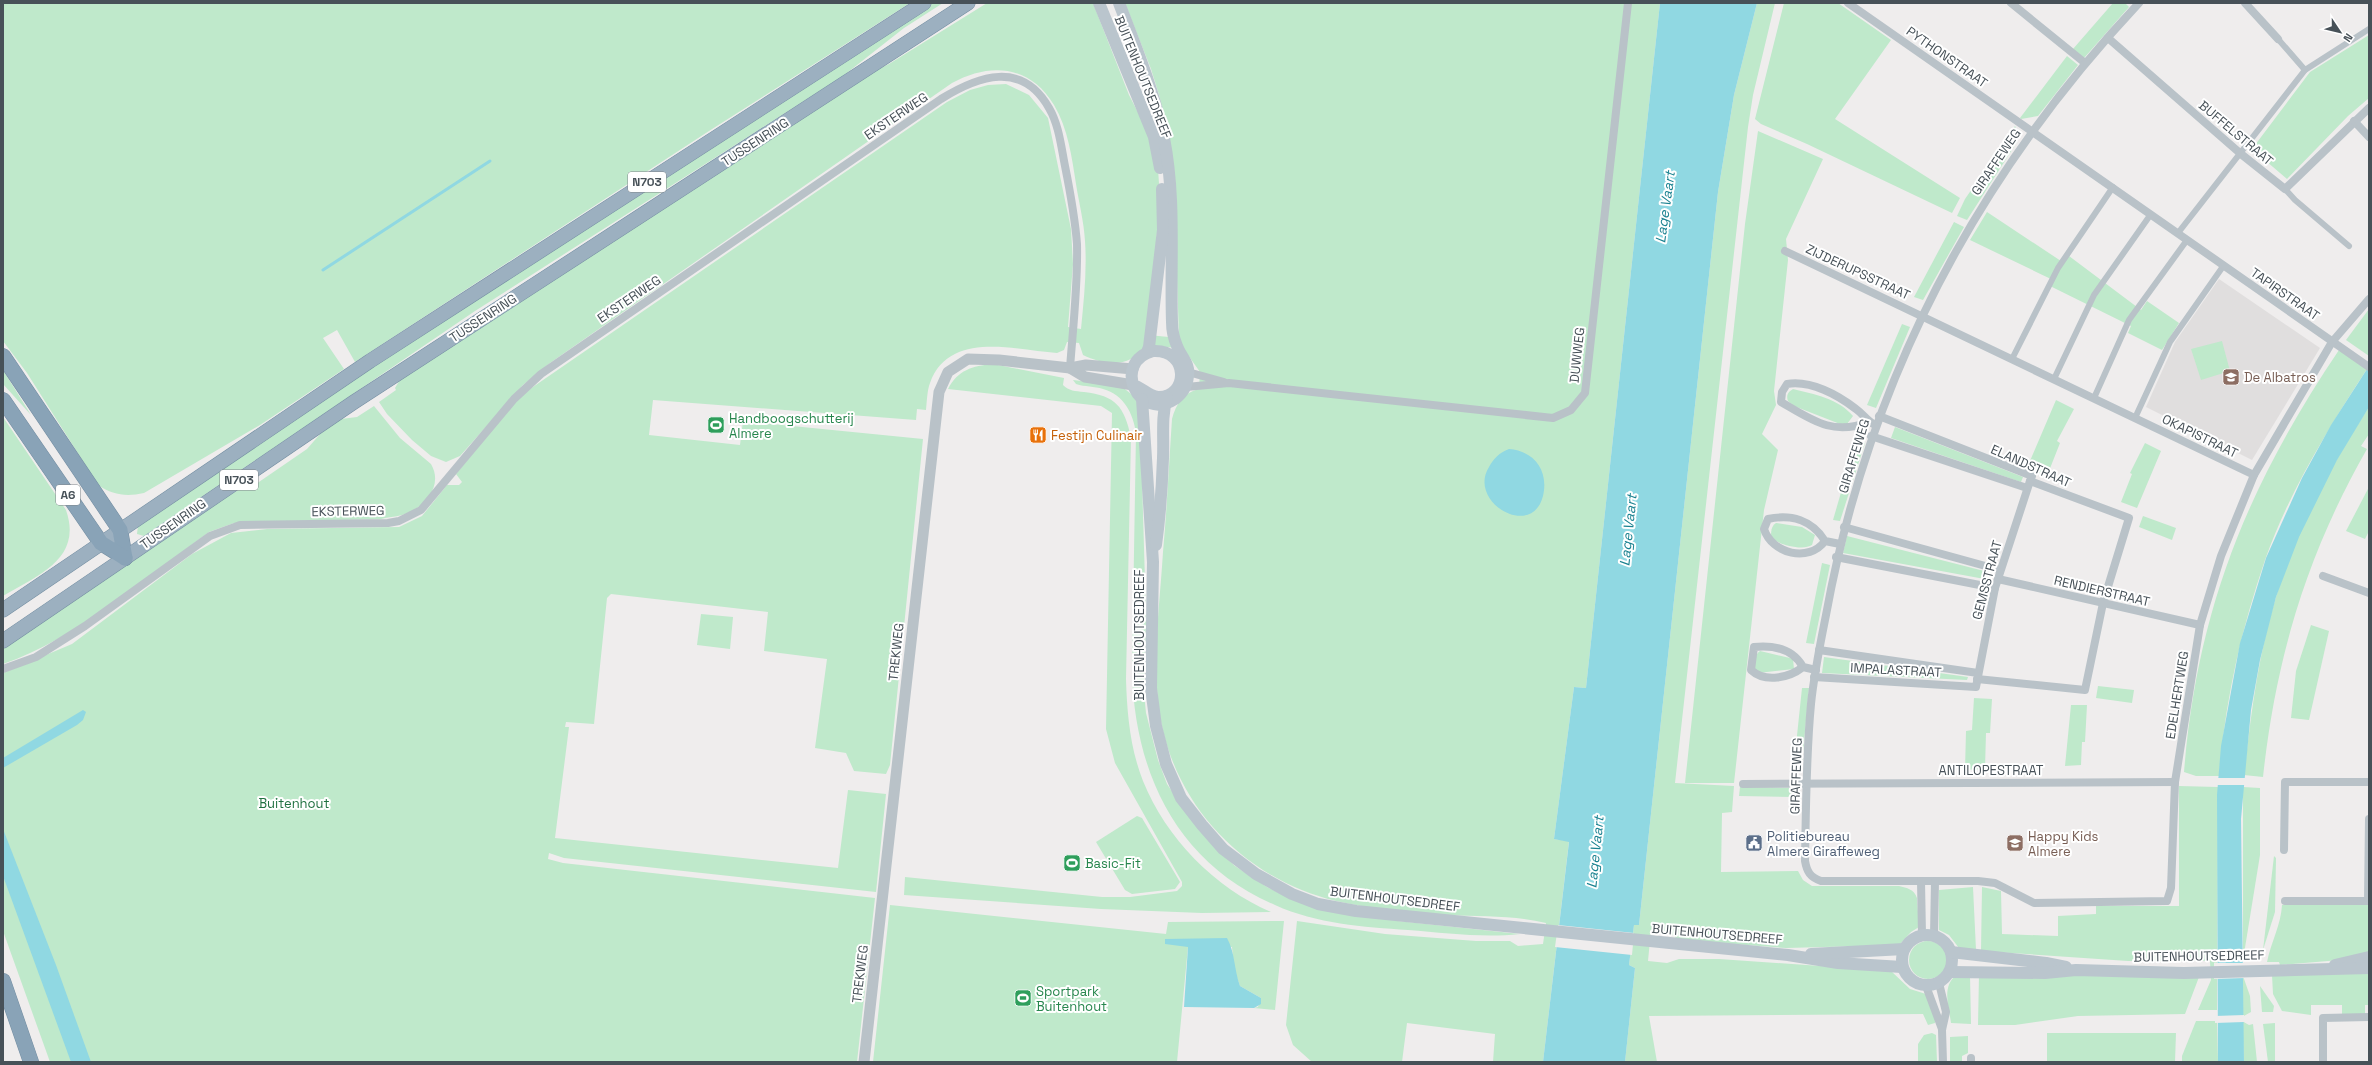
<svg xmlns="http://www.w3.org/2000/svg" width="2372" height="1065" font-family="'Space Grotesk',sans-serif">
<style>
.education{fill:#e0dede}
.green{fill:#bfe9cb}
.water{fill:#90d8e2}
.pier{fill:#efeded}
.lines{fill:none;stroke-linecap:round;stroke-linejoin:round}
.stream{stroke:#90d8e2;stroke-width:3}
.trunk-casing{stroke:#748ea2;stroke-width:15}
.motorway-casing{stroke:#748ea2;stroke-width:16}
.pedestrian{stroke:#b9c2c8;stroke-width:6}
.minor{stroke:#b9c2c8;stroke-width:8}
.tertiary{stroke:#b9c2c8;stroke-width:11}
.secondary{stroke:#bac5cd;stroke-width:12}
.trunk{stroke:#9cb0c0;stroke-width:14}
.motorway{stroke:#89a3b7;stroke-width:15}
.labels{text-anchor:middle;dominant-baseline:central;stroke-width:4;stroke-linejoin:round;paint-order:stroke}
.shield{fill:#fff;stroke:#7e858a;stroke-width:1}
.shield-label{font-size:12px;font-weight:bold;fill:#475158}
.street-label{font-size:13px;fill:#475158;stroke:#fff}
.education-label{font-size:13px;fill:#785e54;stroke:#fff;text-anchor:start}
.leisure-label{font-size:13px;fill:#27864d;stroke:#fff;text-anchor:start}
.food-label{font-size:13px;fill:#c56008;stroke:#fff;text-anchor:start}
.park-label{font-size:13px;fill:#207141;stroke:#fff}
.service-label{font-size:13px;fill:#4e5e75;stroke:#fff;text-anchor:start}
.water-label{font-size:14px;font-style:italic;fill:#1a8290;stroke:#fff}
</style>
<rect width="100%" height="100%" fill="#efeded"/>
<path class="education" d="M2219,279L2320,348L2252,460L2146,407L2175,342Z"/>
<g class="green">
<path d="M3,3H910L709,131L355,362L337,330L323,338L344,369L260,425L144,493C126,497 113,495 98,485L27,373L3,341Z"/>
<path d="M929,3H943L904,28L843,76L475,311L144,536L137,534L138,525L164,504Z"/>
<path d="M987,3H1093L1129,95L1150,136L1158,169L1160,198L1148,335L1179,338L1176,246L1160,98L1151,69L1125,3H1660L1586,688L1574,687L1554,839L1569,841L1543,1062H1493L1495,1034L1407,1023L1402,1062H1312L1293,1045L1286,1025L1297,921L1385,934L1476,941H1510L1518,946L1543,944L1546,923C1514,915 1481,917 1448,915C1413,913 1370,909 1336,901C1241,878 1168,800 1158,701C1153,651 1160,601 1163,552C1167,508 1169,463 1172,419C1176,404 1183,393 1199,389L1200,372L1183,348L1144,346C1131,369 1104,365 1083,355L1079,343L1067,342L1064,350L1057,353C1016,350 949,330 930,383C927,391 927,401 926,410L917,409L916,420L653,400L649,435L740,445L743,421L923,439L890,765L886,774L854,771L846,753L815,748L827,659L764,651L768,612L611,594L607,598L594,724L566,722L565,727H569L555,838L838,868L848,790L886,794L876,892L564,858L549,853L548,859L563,863L875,898L857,1062H50L3,931V673L72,644L192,554L231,533L267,529L399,527L422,516L447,485H459L462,482L456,474L513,404L530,389L947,102L970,90L988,85L1006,84L1029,95L1048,118L1071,229L1073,264L1068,327L1081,329C1084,299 1087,270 1085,241C1084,222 1079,203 1076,184C1072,158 1068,128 1054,105C1030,65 990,62 952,83L550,363L523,385L460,456L446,462L431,456L412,440L387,414L379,402L396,390L395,388L401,378L864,76L889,64Z"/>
<path d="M1757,3H1775L1753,95L1748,127L1675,783L1734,786L1732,812L1722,813L1721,872L1798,871L1803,880L1812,886H1899C1907,888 1914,889 1917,898L1919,927L1911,932L1899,945L1786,948L1678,940L1673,935L1651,930L1648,961L1667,963L1679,959H1719L1891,971L1910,989L1926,994L1935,1013V1023L1928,1025L1923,1014L1649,1016L1657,1062H1625L1635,968L1629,965L1634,925H1639L1718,192L1734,95Z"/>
<path d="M1784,3H1838L1891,40L1835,119L1960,198L1952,213L1807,144L1761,124L1755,119Z"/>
<path d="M2113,3H2125L2129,7L2084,58L2073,49Z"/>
<path d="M2369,35V98L2348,116L2287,179L2252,149L2310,72Z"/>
<path d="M2067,56L2078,65L2038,116L2021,119L2020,118Z"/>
<path d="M2015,126L2018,133L2017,142L1967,220L1957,216L1965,199Z"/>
<path d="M1758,131L1823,159L1786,239L1788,260L1774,391L1776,405L1762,434L1778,450L1764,510L1734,783H1685L1745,224Z"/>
<path d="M1987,212L2064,263L2069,256L2141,310L2147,301L2179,323L2162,350L2128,333L2131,326L2050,286L2053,280L1970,240Z"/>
<path d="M1954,222L1964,227L1923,300L1914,297Z"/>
<path d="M2369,309V356L2346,340Z"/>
<path d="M1902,324L1910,327L1876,408L1867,405Z"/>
<path d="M2222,341L2230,371L2201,380L2191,349Z"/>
<path d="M2339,350L2367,369C2328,429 2289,492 2265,560C2241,630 2225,701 2219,776H2196L2184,772C2197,609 2248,485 2339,350Z"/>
<path d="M993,364L1064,378L1063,385C1069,391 1075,391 1084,392C1116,396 1124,406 1131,437L1126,679C1127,713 1130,748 1143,781C1166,838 1215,888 1271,912L1202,913L1101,909L904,895L905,877L1102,897H1130L1177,891L1182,886V882L1115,763L1106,729L1112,413L1101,406L948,389C958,370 972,366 993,364Z"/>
<path d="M3,370L31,415L3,384Z"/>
<path d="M1073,380L1121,386L1135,397L1140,411L1146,616L1144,693L1146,713L1158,760L1167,784L1183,808L1224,856L1235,866L1267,887L1291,899L1398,921L1520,934C1483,938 1445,933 1408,930C1363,927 1317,924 1275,905C1177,863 1135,774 1132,672L1136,433C1133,413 1124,395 1103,389C1094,386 1085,387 1076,384Z"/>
<path d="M1793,389C1814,394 1839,399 1853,416L1847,424H1840L1794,406L1788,401C1786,395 1788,392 1793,389Z"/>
<path d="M2056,400L2074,409L2057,441L2060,443L2047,476L2027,468Z"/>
<path d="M374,406L400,438L431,464C444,486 424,509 402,515C395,517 388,517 381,519L234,523L209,532C146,578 76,639 3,664V649L227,496L254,482L256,484L307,449L321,433L341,419L357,417Z"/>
<path d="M2369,407V434L2361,446L2367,449C2307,554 2276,657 2263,777L2244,775C2251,715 2258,655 2276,597C2296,530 2331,465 2369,407Z"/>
<path d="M3,417L66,510C83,559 38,575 3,596Z"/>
<path d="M1895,427L2023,477L2021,482L1891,438Z"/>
<path d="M1856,441L1865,443L1840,521L1833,520Z"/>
<path d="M2145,443L2161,451L2137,508L2121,502L2132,474L2130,473Z"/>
<path d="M2369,487V531L2365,539L2346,531Z"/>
<path d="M2143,516L2176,528L2172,540L2139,527Z"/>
<path d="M1776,523L1802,527L1815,535L1812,545C1803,551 1778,545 1771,537C1771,532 1771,526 1776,523Z"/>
<path d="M1847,536L1992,573L1990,580L1843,553Z"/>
<path d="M1822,563L1830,565L1814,644L1806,643Z"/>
<path d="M701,614L733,617L730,649L697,645Z"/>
<path d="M2311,625L2329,631L2309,720L2291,718L2296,671Z"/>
<path d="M1760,651L1790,658L1793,659L1794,669L1758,673L1755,670C1755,664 1754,655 1760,651Z"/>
<path d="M1824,657L1968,677L1967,680L1822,673Z"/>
<path d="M2098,686L2134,690L2132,703L2096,698Z"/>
<path d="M1802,688H1809L1802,764H1794Z"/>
<path d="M1974,698L1992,699L1990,733H1986L1985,769L1965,770L1966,731L1972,730Z"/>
<path d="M2071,705H2087L2085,742H2082L2081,765L2065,766Z"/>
<path d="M2179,786L2218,787L2217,1010H2198L2211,980L2210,961H2128L1981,951L1982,887L2001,891L2002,934L2058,936V916L2096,914V906H2179Z"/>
<path d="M1740,787L1791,788L1792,797L1739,796Z"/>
<path d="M2243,787L2260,788V855L2243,960Z"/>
<path d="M1137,816L1142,818L1180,882L1175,889L1132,894L1125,890L1096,842Z"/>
<path d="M2274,856L2276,858L2275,912L2263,950Z"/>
<path d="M1973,887L1976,950L1959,948L1949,935L1939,930V890Z"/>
<path d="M2369,904V953L2340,960L2280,965L2279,962H2267C2271,942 2281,925 2282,905Z"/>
<path d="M890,905L1166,934L1168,922L1284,921L1275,1010L1254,1008L1258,1007L1261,998L1240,986L1234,970L1232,947H1188L1177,1062H873Z"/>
<circle cx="1928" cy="960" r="19"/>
<path d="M2369,973V1005H2365V1015H2342V1005H2311V1015L2282,1011L2273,994L2272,975Z"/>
<path d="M1957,975H1970L1971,1024L1951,1023C1949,1008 1941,985 1957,975Z"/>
<path d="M1979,975L2199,977L2185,1014L2078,1016L2015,1025H1978Z"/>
<path d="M2243,976L2250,996L2251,1012L2242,1017Z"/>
<path d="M2260,986L2274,1006L2273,1012H2262Z"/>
<path d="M2196,1021H2217L2218,1062H2182V1056Z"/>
<path d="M2242,1021L2249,1025L2253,1024L2257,1062H2244Z"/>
<path d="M2275,1023V1062H2268L2263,1024Z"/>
<path d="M1932,1033L1936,1035L1937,1062H1918V1044L1924,1035Z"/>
<path d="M2047,1033H2176L2175,1062H2047Z"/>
<path d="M1968,1036V1053L1962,1056V1062H1950V1037Z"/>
</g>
<g class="water">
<path d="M1660,3H1757L1734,95L1718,192L1639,925H1634L1629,965L1635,968L1625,1062H1543L1569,842L1554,839L1574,687L1586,688Z"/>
<path d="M2369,366V407L2337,460L2299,537L2276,597L2260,660L2251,710L2241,819L2244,1062H2218L2217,795L2221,746L2240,643L2266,558L2302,478L2331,425Z"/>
<path d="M1509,449C1534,451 1549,470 1543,496C1532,540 1467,502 1489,467C1494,458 1499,453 1509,449Z"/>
<path d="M83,710L86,712L83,720L77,725L3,768V758Z"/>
<path d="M3,829L56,965L91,1062H71L3,876Z"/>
<path d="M1227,938C1235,952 1234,970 1240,986L1261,998V1004L1254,1008L1184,1007L1188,947L1165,944V939Z"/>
</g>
<g class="pier">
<path d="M2217,778H2246L2245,785H2216Z"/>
<path d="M1558,925L1634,933L1632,955L1555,947Z"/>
<path d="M2214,963H2245V978L2214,979Z"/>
<path d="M2244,1015V1022L2215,1023V1016Z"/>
</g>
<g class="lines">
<path class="stream" d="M323,270L490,161"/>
<defs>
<g id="trunk">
<path d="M3,610L370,361L924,3"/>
<path d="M3,641L354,402L968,3"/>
</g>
<g id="motorway">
<path d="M3,356L120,530L125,558"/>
<path d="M3,400L101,543L125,558"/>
<path d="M3,981L31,1062"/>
</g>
</defs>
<use href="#trunk" class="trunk-casing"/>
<use href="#motorway" class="motorway-casing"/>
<g class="pedestrian">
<path d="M2278,39L2305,70"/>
<path d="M2285,189L2295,200L2349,246"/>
<path d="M2178,233L2305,70L2369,29"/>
<path d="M2012,359L2058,268L2113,187"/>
<path d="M2054,379L2094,295L2151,214"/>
<path d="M2094,398L2129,320L2187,240"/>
<path d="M2135,418L2170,342L2224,265"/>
</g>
<g class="minor">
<path d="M1848,3L2369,367"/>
<path d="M2011,3L2085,63"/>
<path d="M2139,3C1975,178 1869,379 1826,615C1820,645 1814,674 1811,704C1806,756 1806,808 1805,861C1807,872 1810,877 1821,881H1978L1995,883L2034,903L2167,901L2171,888L2175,782L2200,625L2221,556L2254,475L2332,342L2369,299"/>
<path d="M2245,3L2278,39"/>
<path d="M2108,38L2241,154L2285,189L2369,108"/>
<path d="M2354,121L2369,137"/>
<path d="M1785,251L2254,475"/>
<path d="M1188,372L1224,382"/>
<path d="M1186,387L1229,383L1553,418L1571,410L1585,393L1628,3"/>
<path d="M1879,416L2032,476L2030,481L2129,518L2103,603L2085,690L1977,679"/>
<path d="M1869,422C1832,436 1812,420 1781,402L1782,392L1787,384C1811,380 1838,395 1856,409C1863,414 1867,421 1875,425"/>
<path d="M1871,436L2027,488"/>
<path d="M1844,527L2000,570"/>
<path d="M1825,541C1809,563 1772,554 1764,529L1768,519C1791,514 1812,520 1825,541L1840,544"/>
<path d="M1836,557L1995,588"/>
<path d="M2323,576L2369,593"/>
<path d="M1998,579L2200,625"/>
<path d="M1819,650L1978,673"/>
<path d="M1803,667C1789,678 1765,683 1751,670L1754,647C1774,645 1793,649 1803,667L1816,670"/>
<path d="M3,669L36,657L85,626L210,536L240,525L388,523L399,521L421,510L514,399L541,374L941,99C978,76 1022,60 1049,108C1059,125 1061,146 1065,166C1070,191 1075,218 1077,244C1078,285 1073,327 1070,368"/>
<path d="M1814,677L1976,687L1995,588L2030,481"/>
<path d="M1743,784L2175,782"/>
<path d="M2284,850L2285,782H2369"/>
<path d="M1921,881L1922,935"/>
<path d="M2285,901H2369"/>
<path d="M2368,901L2369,819"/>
<path d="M1934,936L1935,881"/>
<path d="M1939,983L1946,1012L1942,1030L1943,1062"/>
<path d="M1926,986L1942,1029"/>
<path d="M1971,1058V1062"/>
<path d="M2323,1062V1018L2369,1017"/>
</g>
<g class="tertiary">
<path d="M1070,368L1085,377L1133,385"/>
<path d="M864,1062L939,392L948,372L968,359L999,360L1070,368L1086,365L1133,369"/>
</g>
<g class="secondary">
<path d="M1099,3L1154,137L1160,168"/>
<path d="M1119,3C1136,47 1154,91 1164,138C1176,199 1170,261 1172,322C1172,330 1174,339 1177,346C1181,357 1190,363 1188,376C1187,386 1182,394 1175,399C1138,423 1111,362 1153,351C1190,349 1189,398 1158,397C1148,396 1142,387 1133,385"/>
<path d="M1147,352L1149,347L1163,230L1162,189"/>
<path d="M1142,399L1153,562L1151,688L1156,726L1166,764L1181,798L1202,825L1223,849L1256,874L1292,894L1318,904L1356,911L1788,955L1838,963L1902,967"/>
<path d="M1156,545C1160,516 1162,488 1163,458C1164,437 1161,417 1167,397"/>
<circle cx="1927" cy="960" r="25"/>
<path d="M1951,952L2046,963L2066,967"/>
<path d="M1811,954L1904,949"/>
<path d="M2335,965L2369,957"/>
<path d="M1950,972L2045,973L2076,970L2184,973L2369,968"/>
</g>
<use href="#trunk" class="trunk"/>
<use href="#motorway" class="motorway"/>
</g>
<defs>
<symbol id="school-square" viewBox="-11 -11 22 22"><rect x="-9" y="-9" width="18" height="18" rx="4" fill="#8d6e63" stroke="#fff"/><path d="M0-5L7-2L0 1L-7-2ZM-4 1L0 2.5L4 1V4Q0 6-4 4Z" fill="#fff"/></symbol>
<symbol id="stadium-square" viewBox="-11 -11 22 22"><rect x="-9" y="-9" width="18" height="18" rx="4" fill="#2e9e5b" stroke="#fff"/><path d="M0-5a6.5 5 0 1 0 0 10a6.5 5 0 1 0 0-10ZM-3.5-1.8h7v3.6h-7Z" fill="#fff"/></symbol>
<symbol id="restaurant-square" viewBox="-11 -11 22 22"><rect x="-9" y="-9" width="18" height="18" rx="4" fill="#e8710a" stroke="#fff"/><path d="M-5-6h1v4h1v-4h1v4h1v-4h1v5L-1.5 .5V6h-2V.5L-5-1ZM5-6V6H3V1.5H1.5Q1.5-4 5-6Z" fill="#fff"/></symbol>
<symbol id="civic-square" viewBox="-11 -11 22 22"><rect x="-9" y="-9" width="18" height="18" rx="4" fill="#5c6f8a" stroke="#fff"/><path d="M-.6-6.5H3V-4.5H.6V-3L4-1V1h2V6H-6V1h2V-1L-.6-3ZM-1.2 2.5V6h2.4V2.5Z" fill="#fff"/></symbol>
</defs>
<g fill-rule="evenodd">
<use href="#school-square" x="2221" y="367" width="20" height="20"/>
<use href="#stadium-square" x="706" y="415" width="20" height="20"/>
<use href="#restaurant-square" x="1028" y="425" width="20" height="20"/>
<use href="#civic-square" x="1744" y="833" width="20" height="20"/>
<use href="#school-square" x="2005" y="833" width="20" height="20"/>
<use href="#stadium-square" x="1062" y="853" width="20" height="20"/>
<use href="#stadium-square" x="1013" y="988" width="20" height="20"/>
</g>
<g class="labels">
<g class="shield">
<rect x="628" y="172" width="38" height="20" rx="3"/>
<rect x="220" y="470" width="38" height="20" rx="3"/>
<rect x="56" y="485" width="24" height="20" rx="3"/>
</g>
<g class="shield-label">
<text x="647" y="182">N703</text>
<text x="239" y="480">N703</text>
<text x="68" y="495">A6</text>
</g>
<g class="street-label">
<text transform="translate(1947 57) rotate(35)">PYTHONSTRAAT</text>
<text transform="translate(1143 77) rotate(68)">BUITENHOUTSEDREEF</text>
<text transform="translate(896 116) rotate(-34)">EKSTERWEG</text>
<text transform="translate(2236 133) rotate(40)">BUFFELSTRAAT</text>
<text transform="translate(755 142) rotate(-33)">TUSSENRING</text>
<text transform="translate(1996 162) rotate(-56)">GIRAFFEWEG</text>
<text transform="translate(1858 272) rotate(25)">ZIJDERUPSSTRAAT</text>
<text transform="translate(2285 294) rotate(35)">TAPIRSTRAAT</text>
<text transform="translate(629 299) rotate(-34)">EKSTERWEG</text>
<text transform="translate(483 318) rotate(-33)">TUSSENRING</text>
<text transform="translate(1577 355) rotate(-84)">DUWWEG</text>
<text transform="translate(2200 436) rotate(26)">OKAPISTRAAT</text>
<text transform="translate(1854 456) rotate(-73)">GIRAFFEWEG</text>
<text transform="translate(2031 466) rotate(24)">ELANDSTRAAT</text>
<text transform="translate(348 511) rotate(-1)">EKSTERWEG</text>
<text transform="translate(173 524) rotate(-35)">TUSSENRING</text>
<text transform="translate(1987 580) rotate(-75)">GEMSSTRAAT</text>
<text transform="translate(2102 591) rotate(13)">RENDIERSTRAAT</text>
<text transform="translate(1139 635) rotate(-90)">BUITENHOUTSEDREEF</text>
<text transform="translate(896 652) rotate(-84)">TREKWEG</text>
<text transform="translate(1896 670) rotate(3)">IMPALASTRAAT</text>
<text transform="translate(2177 695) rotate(-81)">EDELHERTWEG</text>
<text x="1991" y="770">ANTILOPESTRAAT</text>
<text transform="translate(1796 776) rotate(-88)">GIRAFFEWEG</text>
<text transform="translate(1395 899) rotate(7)">BUITENHOUTSEDREEF</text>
<text transform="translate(1717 934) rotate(5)">BUITENHOUTSEDREEF</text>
<text transform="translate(2199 956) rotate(-1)">BUITENHOUTSEDREEF</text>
<text transform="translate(860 974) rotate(-83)">TREKWEG</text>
</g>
<g class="education-label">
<text x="2244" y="377">De Albatros</text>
<text x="2028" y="836">Happy Kids<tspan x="2028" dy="15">Almere</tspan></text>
</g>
<g class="leisure-label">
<text x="729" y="418">Handboogschutterij<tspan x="729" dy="15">Almere</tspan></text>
<text x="1085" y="863">Basic-Fit</text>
<text x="1036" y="991">Sportpark<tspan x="1036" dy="15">Buitenhout</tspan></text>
</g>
<g class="food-label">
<text x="1051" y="435">Festijn Culinair</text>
</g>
<g class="park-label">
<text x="294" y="803">Buitenhout</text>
</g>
<g class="service-label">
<text x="1767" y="836">Politiebureau<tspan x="1767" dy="15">Almere Giraffeweg</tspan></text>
</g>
<g class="water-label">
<text transform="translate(1665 207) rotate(-82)">Lage Vaart</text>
<text transform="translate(1628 530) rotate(-84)">Lage Vaart</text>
<text transform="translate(1595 852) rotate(-84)">Lage Vaart</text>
</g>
</g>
<rect width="2372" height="1065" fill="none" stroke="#475158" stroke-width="8"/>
<g transform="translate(2340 32) rotate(125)" stroke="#ffffff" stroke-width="3" paint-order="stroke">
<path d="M0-3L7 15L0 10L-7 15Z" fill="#475158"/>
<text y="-6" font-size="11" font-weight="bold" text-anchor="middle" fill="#475158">N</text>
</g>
</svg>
